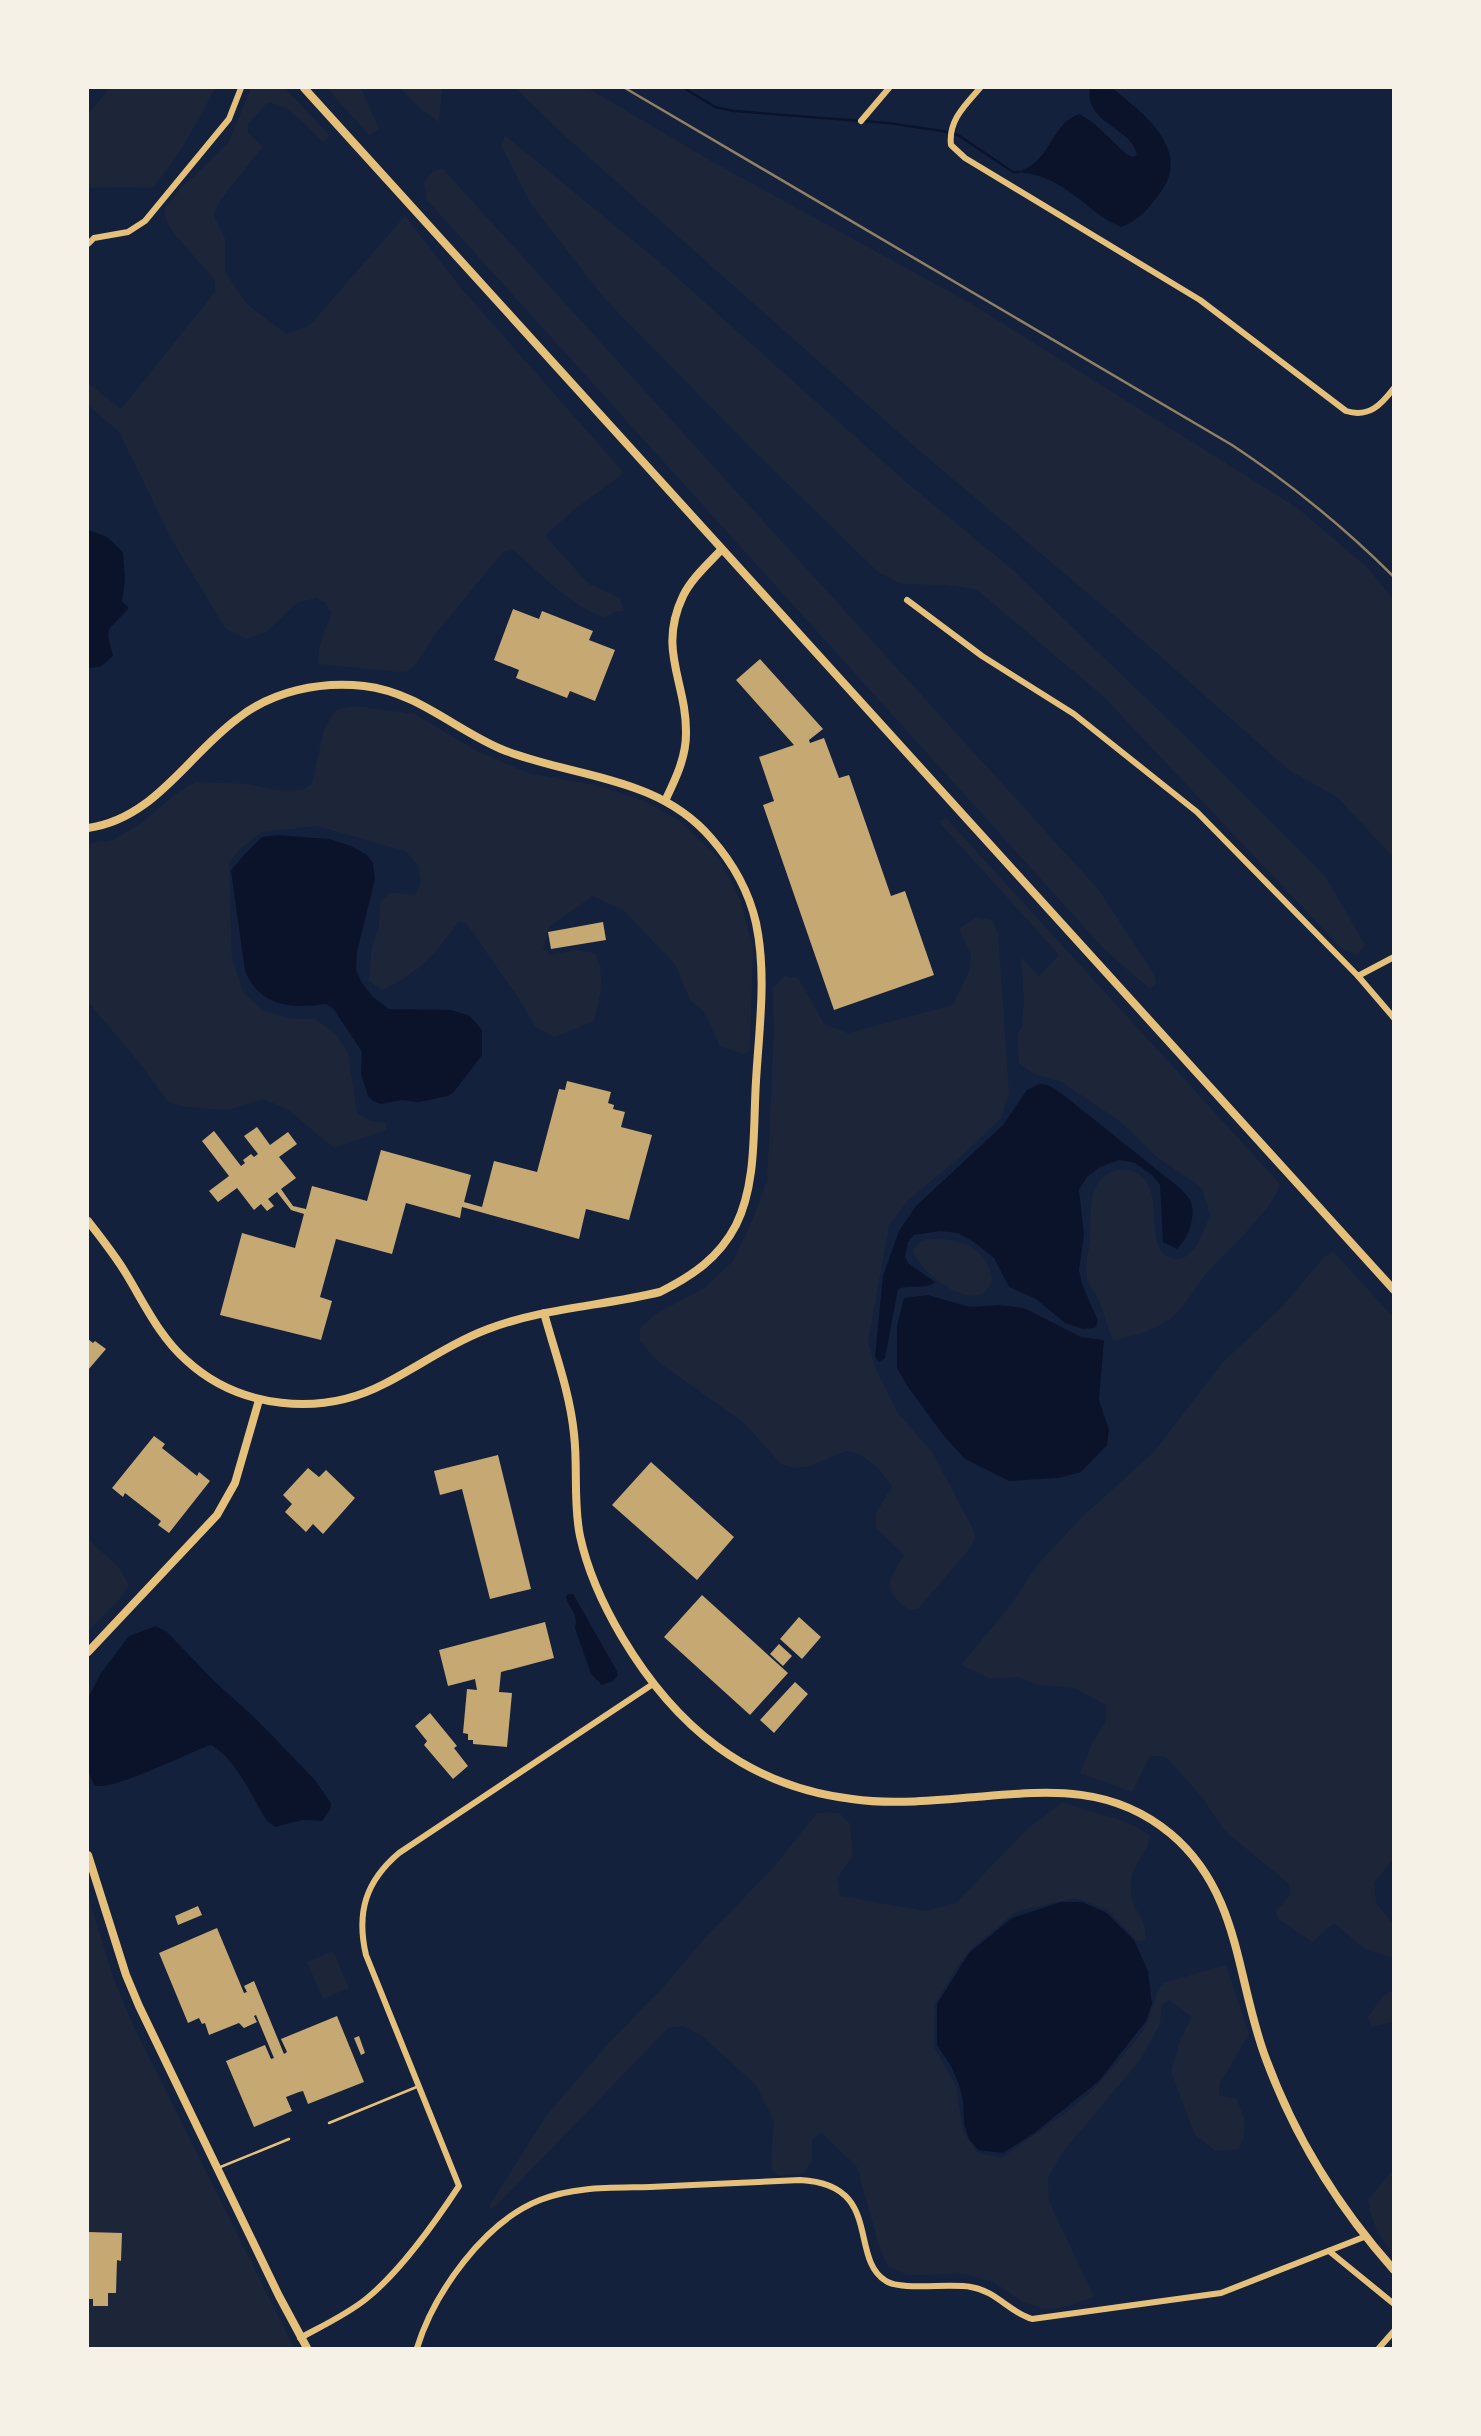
<svg xmlns="http://www.w3.org/2000/svg" width="1481" height="2436" font-family="'Exo 2',sans-serif">
<style>
.green{fill:#1d2539}
.water{fill:#0b132b}
.lines{fill:none;stroke-linecap:round;stroke-linejoin:round}
.stream{stroke:#0b132b;stroke-width:2.5}
.building{fill:#c6a872}
.service{stroke:#e5c07b;stroke-width:2.5}
.minor{stroke:#e5c07b;stroke-width:6}
.tertiary{stroke:#e5c07b;stroke-width:8}
.rail{stroke:#918062;stroke-width:2.5}
</style>
<rect width="100%" height="100%" fill="#14213d"/>
<g class="green">
<path d="M110,88H215C197,123 179,156 153,187L88,188V114Z"/>
<path d="M251,88H285L329,135L325,141H322C307,127 289,103 267,103L248,124V133L263,146L219,202L214,216L225,239V272L247,304L286,334L310,325L405,216L461,288L624,473L571,512L545,536L589,584L620,598L624,611L614,612L605,618C571,606 539,572 512,549L503,552L436,633L416,664L408,671L397,672L318,664L319,648L331,613L325,602L316,598L297,603L266,632L246,639L225,628L172,540L119,432L88,405V383L121,409L215,292V280L176,236L167,222L164,210L182,186L197,174L229,142Z"/>
<path d="M327,88H361L379,129L369,135Z"/>
<path d="M400,88H442L439,122L422,110Z"/>
<path d="M515,88H588L711,161L970,303L1296,507L1367,567L1393,599V857L1337,797L1289,770L1117,618L914,446L565,136Z"/>
<path d="M506,136L664,266L906,482L1014,571L1180,731L1326,877L1365,945L1357,955L1340,947L1103,696L976,589L945,585L902,584L878,572L755,452L604,298L531,204L501,145Z"/>
<path d="M443,169L1098,889L1154,974L1156,983L1150,989L1105,950L427,200L424,182L433,171Z"/>
<path d="M354,706L415,714L477,751L528,773L599,786L644,801L681,822L719,859L740,899L753,949L750,1051L743,1054L720,1046L705,1013L690,1000L675,964L623,910L593,896L550,926L543,948L550,955L576,950L595,953C606,978 600,995 594,1021L554,1037L535,1026L517,996L466,923L458,922C435,955 419,973 382,990L369,981L372,947L379,926L380,903L389,893L416,894L421,882L418,865L405,851L317,826L262,832L240,849L229,863L232,958L243,992L262,1010L292,1019H315L335,1033L348,1053L357,1113L371,1121L386,1122V1130L334,1148L287,1109L263,1099L228,1110L187,1107L168,1102L143,1067L88,1002V844L113,840L141,823L177,793L196,782L247,784L276,790H302L312,784L324,729L336,710Z"/>
<path d="M946,818L1279,1183C1281,1202 1220,1258 1206,1274C1195,1287 1186,1306 1172,1317C1156,1330 1133,1336 1113,1341C1108,1328 1104,1314 1099,1300C1095,1292 1088,1286 1087,1277C1084,1263 1089,1253 1090,1240C1092,1217 1085,1184 1111,1172C1118,1169 1129,1169 1137,1173C1167,1187 1141,1248 1171,1258C1194,1265 1204,1230 1210,1215L1202,1188L1157,1157L1121,1122L1060,1081L1034,1074L1019,1063L1017,1034L1022,1027L1024,1000L1021,957L1039,976L1059,955L939,822Z"/>
<path d="M976,917L992,920L998,932L1009,1092L1001,1118L964,1154L908,1200L889,1225L868,1342L876,1370L897,1412L932,1452L973,1529L975,1538L971,1547L918,1609L909,1610C881,1589 888,1582 904,1555L876,1528V1513L892,1486L878,1468L861,1455L847,1451L806,1467H790L780,1463L743,1422L658,1362L640,1341V1328L657,1313L703,1289L733,1261L752,1221L767,1181L774,1033L773,987L785,976L798,978L824,1024L848,1033L953,1005L969,971L971,955L959,928Z"/>
<path d="M927,1239C957,1238 990,1246 992,1282C990,1285 988,1289 985,1292C963,1307 918,1270 913,1250L920,1242Z"/>
<path d="M1333,1251L1393,1317L1394,1858L1374,1883L1376,1903L1393,1924V1958L1365,1949L1334,1923L1312,1942L1278,1919L1276,1911L1290,1895V1885L1224,1830L1202,1797L1165,1756H1150L1132,1792L1080,1773L1092,1743L1106,1722V1705L1075,1688L1038,1685L1019,1677L991,1679L961,1665L1013,1602L1037,1565L1081,1518L1153,1453L1223,1362L1282,1307L1324,1257Z"/>
<path d="M88,1539L120,1569L129,1586L117,1602L88,1631Z"/>
<path d="M1063,1802C1093,1815 1124,1815 1150,1836C1145,1861 1125,1867 1132,1899C1137,1917 1147,1918 1145,1940L1138,1942L1108,1910L1075,1898L1017,1911L973,1947L956,1968L935,2004L934,2047L956,2086L963,2131L978,2153L1002,2158C1029,2138 1059,2119 1085,2097C1106,2078 1124,2054 1142,2032C1153,2017 1154,1993 1163,1983L1226,1965L1249,2034L1219,2085V2095L1236,2099C1246,2120 1248,2128 1239,2149L1216,2151L1195,2135L1171,2072L1180,2040L1192,2017L1169,2000L1162,2005L1160,2024L1140,2060L1062,2153L1048,2178L1049,2201L1094,2297L1061,2308L1044,2309L1023,2302L993,2282L964,2274L907,2275L888,2266L880,2249L857,2167L821,2132L812,2140V2160L805,2173L779,2176L771,2168L774,2121L756,2085L702,2036L684,2026L668,2028L495,2207L489,2209L491,2203L546,2116L607,2045L666,1984L704,1939L773,1868L817,1813H839L850,1824L853,1856L837,1878L840,1896L926,1911L956,1903L1028,1828Z"/>
<path d="M88,1896L113,1977L132,2023L294,2348H88Z"/>
<path d="M333,1951L349,1988L323,1999L307,1962Z"/>
<path d="M1393,1990V2022L1372,2027L1368,2017L1382,1997Z"/>
<path d="M1393,2170V2253C1380,2239 1370,2220 1368,2200Z"/>
</g>
<g class="water">
<path d="M1090,88H1112C1146,115 1194,152 1158,196C1147,210 1138,221 1121,227C1081,209 1069,178 1019,172C1028,168 1036,163 1042,155C1053,142 1061,118 1080,114L1095,124L1126,154L1133,157L1137,155C1132,127 1084,124 1090,88Z"/>
<path d="M88,530L107,537L123,552L125,580L122,601L129,608L109,629L108,636L113,656L100,667L88,668Z"/>
<path d="M277,835L329,839L351,846L367,855L373,863L375,879L357,952L356,970L362,983L373,997L389,1009L452,1010L470,1016L482,1030V1055L453,1093L448,1096L419,1102L402,1100L381,1104L373,1101L368,1096L361,1074L362,1052L333,1008L326,1004C292,1009 260,1007 245,971L231,871C235,864 255,844 262,837Z"/>
<path d="M1039,1084L1048,1085L1061,1093L1181,1189C1184,1193 1190,1198 1191,1202C1196,1218 1188,1239 1177,1249L1163,1242L1160,1185L1152,1175L1135,1163L1119,1160L1100,1167L1087,1177L1079,1190L1084,1234L1079,1270L1082,1284L1098,1321L1095,1328L1083,1329L1065,1323L1036,1299L1009,1287L994,1258L974,1242L958,1233L940,1231L914,1235L908,1242L905,1257L908,1263L935,1282C926,1290 910,1284 898,1289L885,1358L879,1362L875,1356L883,1276L899,1231L916,1206L1003,1125L1027,1090Z"/>
<path d="M928,1295L970,1307L999,1305L1024,1308L1081,1337L1104,1340L1099,1400L1109,1430L1107,1445L1081,1472L1059,1478L1009,1481L965,1459L944,1436L908,1387L897,1368V1326L904,1298Z"/>
<path d="M568,1594H573L617,1671L618,1675L613,1681L602,1685L591,1674L575,1628C579,1614 569,1609 566,1597Z"/>
<path d="M156,1626L168,1633L214,1681L257,1720L315,1780L331,1803L330,1810L322,1821L302,1820L275,1827L267,1821C253,1799 235,1757 211,1745C189,1752 110,1793 94,1785L88,1771V1698L101,1673L129,1636Z"/>
<path d="M1061,1902H1082L1107,1913L1134,1940L1148,1971L1152,2004L1146,2021L1099,2081L1033,2134L1003,2153L978,2150L969,2139L964,2124L963,2100L959,2085L951,2066L937,2045V2004L969,1953L1012,1918Z"/>
</g>
<g class="lines">
<path class="stream" d="M684,88L715,107L734,111L888,123L942,131L958,135L1013,172H1019"/>
</g>
<g class="building">
<path d="M513,609L539,619L542,611L593,631L589,640L615,650L595,701L570,691L567,698L516,678L519,670L494,660Z"/>
<path d="M760,659L823,729L809,740L810,743L824,738L839,778L849,775L891,896L905,891L934,975L834,1010L763,805L774,801L759,757L794,745L736,680Z"/>
<path d="M603,922L606,940L551,949L548,932Z"/>
<path d="M567,1081L611,1092L608,1103L614,1105L613,1109L625,1112L621,1127L652,1135L629,1220L586,1209L579,1239L462,1207L460,1218L406,1203L392,1254L336,1239L320,1297L332,1301L321,1340L220,1315L242,1233L295,1248L304,1214L291,1210L277,1192L268,1199L274,1206L267,1211L261,1204L254,1210L237,1188L218,1202L209,1191L229,1176L202,1141L214,1131L241,1166L245,1163L243,1160L251,1154L254,1157L258,1154L244,1136L257,1127L270,1145L288,1132L297,1144L279,1157L296,1178L281,1189L293,1206L306,1209L312,1186L367,1201L381,1150L471,1175L464,1202L482,1207L494,1161L537,1172L559,1089L565,1090Z"/>
<path d="M88,1339L93,1343L95,1341L106,1349L88,1370Z"/>
<path d="M154,1436L165,1444L162,1448L197,1476L199,1472L210,1481L169,1533L158,1525L161,1521L125,1493L123,1497L112,1488Z"/>
<path d="M498,1455L531,1589L490,1599L462,1489L440,1495L434,1471Z"/>
<path d="M651,1462L734,1537L697,1580L612,1505Z"/>
<path d="M308,1468L319,1477L326,1470L355,1498L323,1534L313,1524L306,1532L285,1512L292,1504L283,1495Z"/>
<path d="M702,1595L788,1673L750,1715L664,1637Z"/>
<path d="M799,1617L821,1637L802,1659L780,1639Z"/>
<path d="M545,1622L554,1658L501,1672L499,1692L512,1693L507,1747L473,1744V1740H468V1734L463,1733L467,1689L477,1690L475,1679L448,1686L439,1650Z"/>
<path d="M779,1644L792,1656L783,1666L770,1654Z"/>
<path d="M795,1682L808,1694L774,1733L760,1720Z"/>
<path d="M430,1713L457,1746L454,1748L468,1766L453,1779L424,1745L427,1741L415,1726Z"/>
<path d="M198,1906L202,1915L178,1925L175,1916Z"/>
<path d="M217,1928L244,1993L247,1992L244,1986L254,1981L284,2054L287,2052L281,2039L337,2016L364,2082L308,2104L303,2091L299,2092L286,2097L292,2111L254,2127L226,2061L265,2045L271,2059L274,2058L256,2015L254,2016L257,2022L244,2028L239,2023L209,2035L205,2023L202,2024L199,2018L188,2023L159,1953Z"/>
<path d="M359,2036L365,2053L361,2055L354,2038Z"/>
<path d="M88,2232L122,2233L121,2261L117,2260L116,2293H108V2306H93V2299H88Z"/>
</g>
<g class="lines">
<g class="service">
<path d="M329,2123L419,2086"/>
<path d="M218,2168L289,2139"/>
</g>
<g class="minor">
<path d="M980,88C965,105 948,121 951,145L965,158L1200,300L1346,411C1369,418 1381,405 1394,388"/>
<path d="M861,121L889,88"/>
<path d="M88,244L94,238L128,232L145,221L229,119L241,88"/>
<path d="M907,600L982,656L1074,714L1197,812L1358,976L1394,1018"/>
<path d="M1358,976L1394,957"/>
<path d="M1329,2251L1394,2304"/>
<path d="M300,2338C322,2326 346,2315 366,2299C401,2271 434,2224 459,2186L366,1955C356,1912 366,1881 399,1853L653,1684"/>
<path d="M417,2348C434,2293 484,2222 540,2200C575,2186 613,2188 650,2187C700,2185 750,2182 800,2180C884,2184 848,2258 886,2281C901,2291 950,2283 971,2287C996,2291 1009,2312 1032,2319L1221,2293L1364,2237"/>
<path d="M1379,2348L1394,2331"/>
</g>
<g class="tertiary">
<path d="M304,88L1394,1290"/>
<path d="M665,801C675,780 686,758 686,734C687,682 657,651 683,596C692,578 708,564 721,550"/>
<path d="M88,828C154,819 187,756 237,719C272,691 320,681 364,686C417,692 454,729 501,749C573,778 657,775 711,838C732,862 749,892 756,923C767,975 759,1029 756,1081C753,1127 757,1183 736,1225C719,1258 692,1276 660,1292C603,1306 543,1308 488,1329C451,1343 419,1366 384,1384C321,1417 239,1409 186,1360C159,1336 144,1303 125,1272C114,1254 101,1238 88,1221"/>
<path d="M544,1313C555,1353 570,1393 574,1434C578,1468 573,1502 580,1536C588,1573 603,1605 622,1637C675,1726 746,1786 852,1799C893,1805 935,1800 976,1797C1048,1791 1111,1784 1171,1834C1241,1893 1236,1980 1266,2059C1295,2138 1338,2207 1394,2270"/>
<path d="M88,1652L217,1515L235,1483L259,1400"/>
<path d="M88,1855L126,1975L139,2006L279,2296L307,2348"/>
</g>
<path class="rail" d="M625,88L1232,445C1291,484 1344,527 1394,577"/>
</g>
<rect width="1481" height="2436" fill="none" stroke="#f6f1e7" stroke-width="178"/>
</svg>
